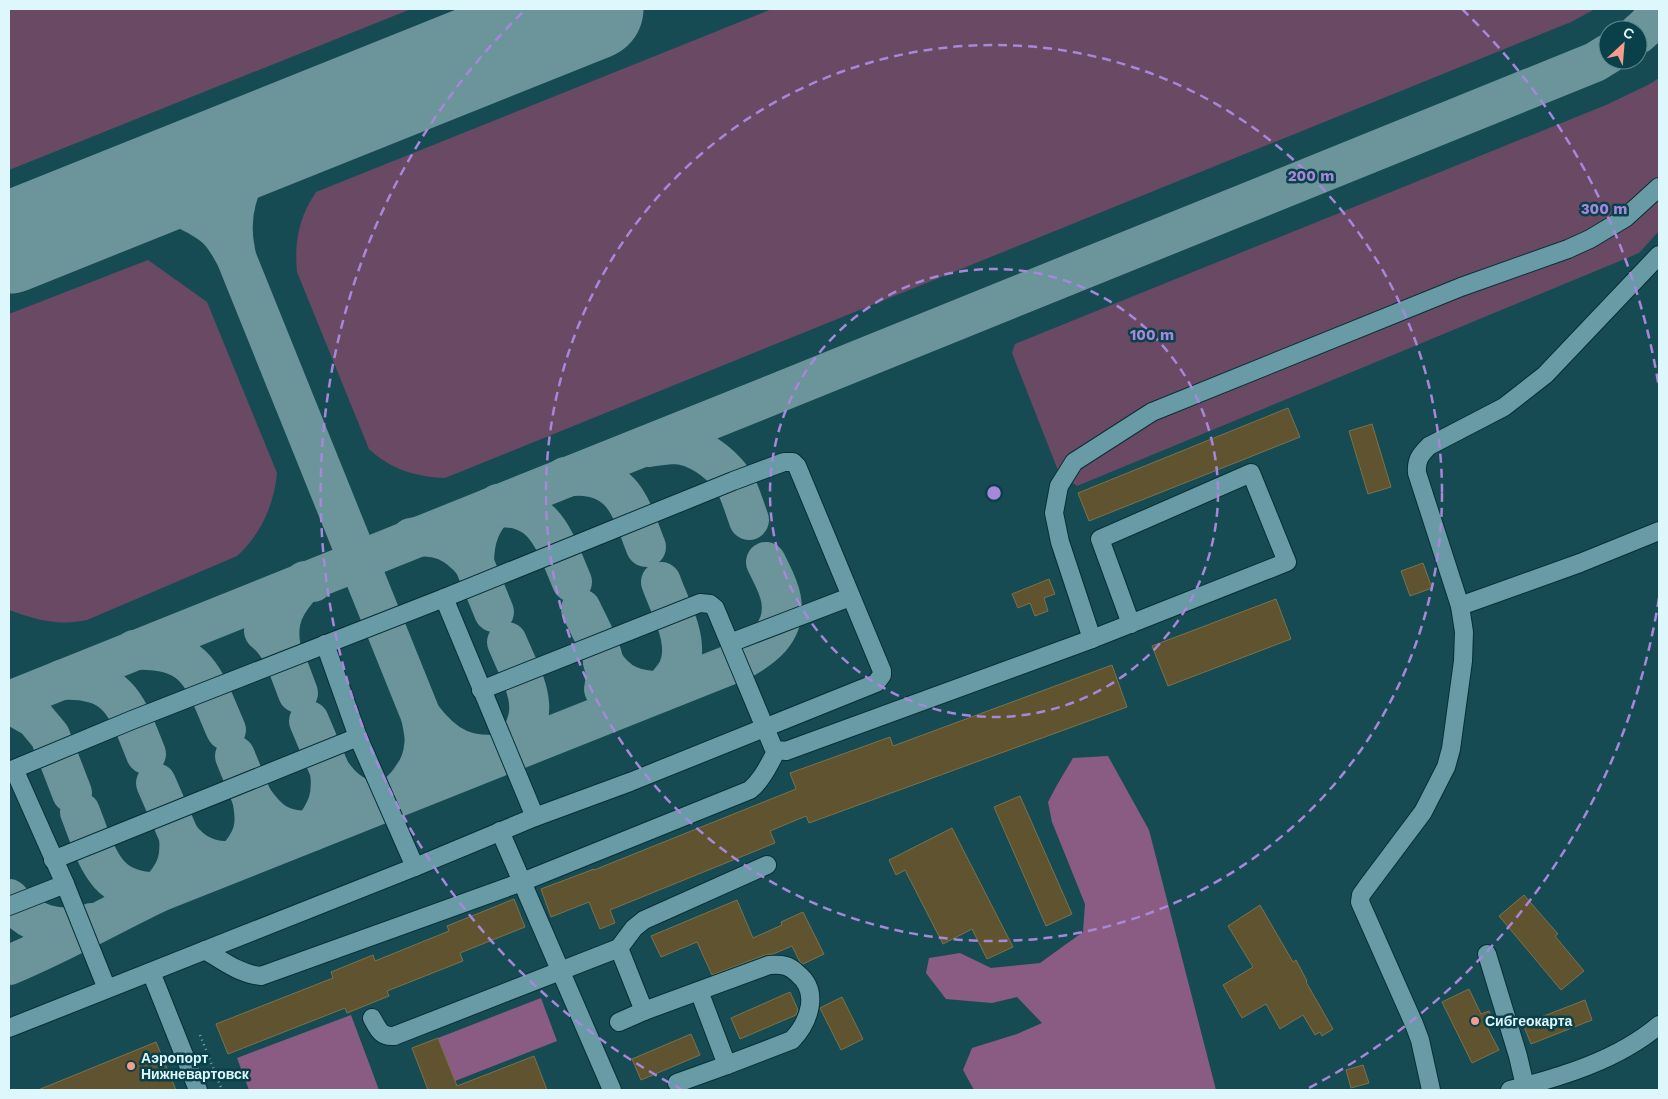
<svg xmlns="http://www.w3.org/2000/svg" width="1668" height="1099" font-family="'Work Sans',sans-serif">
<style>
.green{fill:#6a4965}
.forest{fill:#8a5c83}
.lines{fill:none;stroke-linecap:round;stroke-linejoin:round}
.taxiway{stroke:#6b949b;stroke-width:40}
.runway{stroke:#6b949b;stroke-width:101}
.building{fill:#605430;stroke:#7d714b}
.minor-casing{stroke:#072f36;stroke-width:20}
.path{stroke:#7fa5ac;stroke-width:2.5;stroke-dasharray:1 4;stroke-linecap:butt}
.minor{stroke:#699ba6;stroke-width:18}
.ring{fill:none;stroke:#a787da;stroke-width:2.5;stroke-dasharray:9 6}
.poi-dot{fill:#f49d8c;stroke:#094049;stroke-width:2}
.labels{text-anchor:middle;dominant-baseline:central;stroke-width:5;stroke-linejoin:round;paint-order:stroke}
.poi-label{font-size:14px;font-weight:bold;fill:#ddf7fc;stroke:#094049;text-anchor:start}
.centre{fill:#a787da;stroke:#094049;stroke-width:2.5}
.ring-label{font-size:15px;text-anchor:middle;font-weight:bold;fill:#a787da;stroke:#094049;stroke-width:5;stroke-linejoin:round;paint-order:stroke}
</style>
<rect width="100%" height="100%" fill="#174b54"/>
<g class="green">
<path d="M9,9H411L9,170Z"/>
<path d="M772,9H1595L1571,22L445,478C416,477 390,469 369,449L297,272C294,242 299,217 316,192Z"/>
<path d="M1659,78V231L1639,253L1077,486L1059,473L1012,353L1015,344L1606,105L1650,84Z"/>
<path d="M148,260L207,302L277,473C274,505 261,534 237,556L87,620C59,626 36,620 9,610V314Z"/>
</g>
<g class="forest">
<path d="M1108,756L1149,830L1216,1090H974L963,1070L972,1048L1017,1034L1042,1023L1017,997L992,1003L946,999L926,973L929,958L960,953L991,968L1040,963L1083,932L1085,904L1052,822L1048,802L1057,785L1073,758Z"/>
<path d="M541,998L557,1041L455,1081L438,1038Z"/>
<path d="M351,1015L379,1090H249L237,1058Z"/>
</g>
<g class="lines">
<g class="taxiway">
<path d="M1638,34L1647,26L1659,11"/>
<path d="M111,202C143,197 169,200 197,215C205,220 213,224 219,231C226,238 231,248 236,257L421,716"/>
<path d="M236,257C235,249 233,241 233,234C230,192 253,156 285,132"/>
<path d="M648,447C657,446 666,444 675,444C697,445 720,462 733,480C740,491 744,507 749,520"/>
<path d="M565,477C590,473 615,480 628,504C636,517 640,533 646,547"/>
<path d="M490,508C545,501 554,540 572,582"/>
<path d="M411,538C437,532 457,543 474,563C474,539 480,521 498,504"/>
<path d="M474,563L494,612"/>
<path d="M581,609C592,633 611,662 604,689"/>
<path d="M264,631C283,646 289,670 298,693"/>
<path d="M281,649C275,619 285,603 305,581L313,582"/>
<path d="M134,650C199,647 204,680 226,730"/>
<path d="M603,662C619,686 634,690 661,692C667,685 674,678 678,670C691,642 670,608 661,582"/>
<path d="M61,680C120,677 127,707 146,754"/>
<path d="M9,701L777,393L1595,62L1608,54"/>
<path d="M9,703L35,718L50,736L72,793"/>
<path d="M309,721L330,771"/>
<path d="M235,756L252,798"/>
<path d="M156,783L179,836"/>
<path d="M80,812C97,855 103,894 159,892C176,873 181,861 179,836C193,855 211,863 235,861C254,840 258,826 252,798C269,823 281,831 312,831C328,810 333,797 330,771C352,805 389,815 413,776C419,768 423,758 424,747C426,737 423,727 421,716C445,748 468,760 508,753C546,713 525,685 507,642"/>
<path d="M9,899C31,926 56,931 89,926L91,923"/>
<path d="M9,965C60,944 109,916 159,892L737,662C762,649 787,632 781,599C779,586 771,573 766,562"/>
</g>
<path class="runway" d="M9,243L593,9"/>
</g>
<g class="building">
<path d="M1288,408L1300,437L1089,521L1078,493Z"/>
<path d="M1372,424L1391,487L1368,494L1349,431Z"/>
<path d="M1423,563L1432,588L1410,596L1401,571Z"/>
<path d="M1049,579L1055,594L1044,598L1048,611L1035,616L1030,603L1018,608L1012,594Z"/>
<path d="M1276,599L1291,639L1168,686L1152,646Z"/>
<path d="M1112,665L1127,707L809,823L806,816L770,831L775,843L610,910L615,923L600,929L589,902L551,917L541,889L594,869V870L796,789L790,773L890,737L893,746Z"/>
<path d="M1020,796L1072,914L1046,926L994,807Z"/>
<path d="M952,828L1013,947L987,959L972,929L943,944L905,870L896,875L889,860Z"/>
<path d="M1524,895L1558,934L1555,936L1584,971L1561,990L1499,916Z"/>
<path d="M514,899L525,927L460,953L463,961L387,991L389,996L347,1013L345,1008L228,1054L216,1024L333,978L331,972L373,955L375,961L449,931L447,926Z"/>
<path d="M737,900L753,938L782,925L781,922L803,912L824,954L803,964L800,962L792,946L773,954L765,955L712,975L697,942L661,957L651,936Z"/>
<path d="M1260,905L1293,962L1296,960L1307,981L1306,982L1333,1029L1322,1036L1320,1032L1315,1035L1303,1015L1280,1029L1266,1004L1242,1018L1223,985L1253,967L1228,926Z"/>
<path d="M1469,989L1481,1014L1489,1011L1495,1023L1487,1027L1499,1050L1472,1063L1442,1002Z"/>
<path d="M790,992L798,1010L796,1015L740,1039L731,1018Z"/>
<path d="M842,997L863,1039L841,1050L820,1008Z"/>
<path d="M1585,1000L1592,1020L1531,1044L1523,1024Z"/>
<path d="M691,1034L700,1055L641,1080L632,1059Z"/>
<path d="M438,1038L457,1086L534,1056L547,1090H428L412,1048Z"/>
<path d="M156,1042L176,1090H38Z"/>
<path d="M1363,1065L1369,1083L1351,1088L1346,1070Z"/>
</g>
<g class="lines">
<defs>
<g id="minor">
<path d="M444,598L535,817"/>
<path d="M1460,606L1417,473C1416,460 1420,455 1429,446L1504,407L1545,375L1659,255"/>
<path d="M1131,624L1100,539L1251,473L1287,562L1092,639L1060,542L1054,513L1059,486L1074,462L1152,412L1461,287L1568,249L1590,239L1625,218L1659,187"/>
<path d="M730,643L850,597"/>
<path d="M325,644L358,737"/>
<path d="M481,690L700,603L710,604L715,608L773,747L777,750L786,751L1092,639"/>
<path d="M500,831L612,1090"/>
<path d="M53,860L358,737L415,867"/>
<path d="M9,906L65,884"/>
<path d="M619,948L644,1011L769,965C782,964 789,965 798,974C820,992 809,1022 792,1040L727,1065L699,991"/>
<path d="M205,950C223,961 240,974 261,976L522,882L750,790C763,779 769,764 777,750"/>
<path d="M1487,954L1518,1056L1525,1086"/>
<path d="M151,972L198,1090"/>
<path d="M372,1018C378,1029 381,1037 394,1036L619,948L634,928L644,920L767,865"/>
<path d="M619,1022L644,1011"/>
<path d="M9,1028L415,867L535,817L630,782L876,683L882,675V671L797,466L793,462H784L733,481L444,598L132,720L14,769L65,884L107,989"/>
<path d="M677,1083L727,1065"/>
<path d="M1431,1090L1420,1040L1414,1024L1360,902L1361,895L1366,888L1423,812L1446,767L1451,749L1463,661L1464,632L1460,606L1580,563L1659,531"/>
<path d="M1510,1090C1561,1077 1618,1060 1659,1025"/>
</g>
</defs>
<use href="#minor" class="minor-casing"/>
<path class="path" d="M200,1035L222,1090"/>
<use href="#minor" class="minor"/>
</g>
<g class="ring">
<circle cx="994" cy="493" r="224"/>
<circle cx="994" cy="493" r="448"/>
<path d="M1659 598A673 673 0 0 1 1305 1090M683 1090A673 673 0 0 1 526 9M1462 9A673 673 0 0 1 1659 388"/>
</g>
<g class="poi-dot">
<circle cx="1475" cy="1021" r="5"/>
<circle cx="131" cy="1066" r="5"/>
</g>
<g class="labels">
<g class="poi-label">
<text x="1485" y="1021">Сибгеокарта</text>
<text x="141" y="1058">Аэропорт<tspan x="141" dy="16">Нижневартовск</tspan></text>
</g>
</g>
<circle cx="994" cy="493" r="8" class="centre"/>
<g class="ring-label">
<text x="1311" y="181">200 m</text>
<text x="1604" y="214">300 m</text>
<text x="1152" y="340">100 m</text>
</g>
<rect width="1668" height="1099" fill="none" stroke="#ddf7fc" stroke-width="20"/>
<g transform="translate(1623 45) rotate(26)"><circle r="24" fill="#094049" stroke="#5e8991"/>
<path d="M0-4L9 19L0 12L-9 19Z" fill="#f49d8c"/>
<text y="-8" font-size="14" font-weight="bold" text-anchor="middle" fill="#ddf7fc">С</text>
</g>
</svg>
